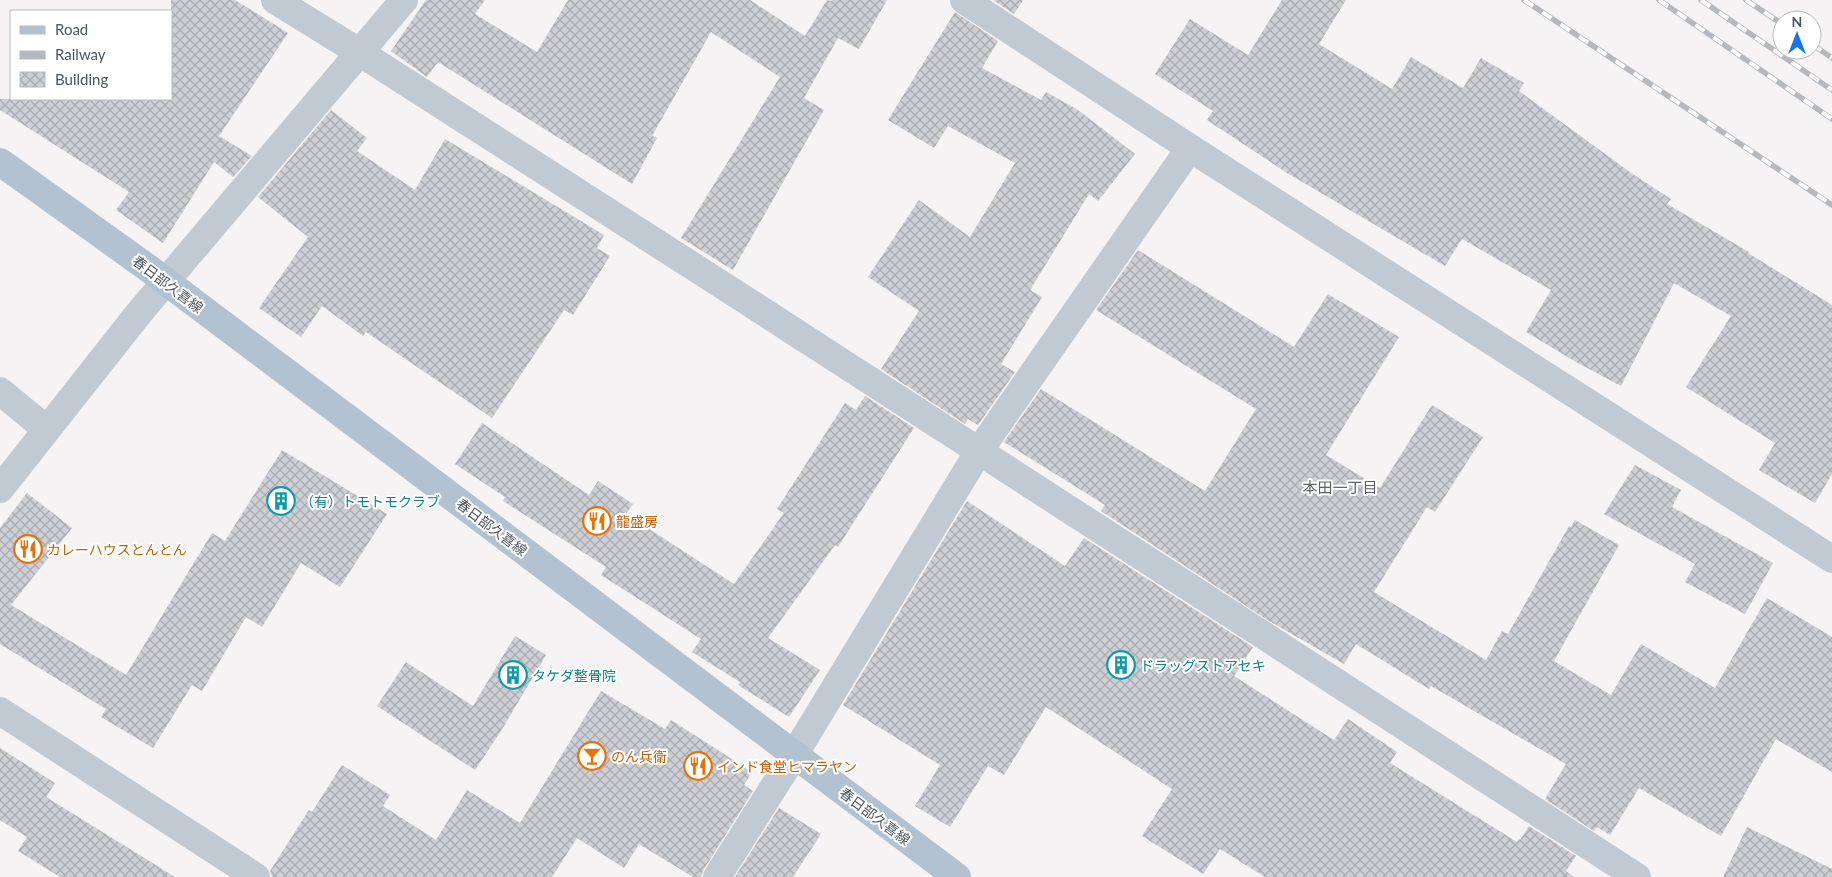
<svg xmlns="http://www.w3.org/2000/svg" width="1832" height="877" font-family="Lato,'Noto Sans JP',sans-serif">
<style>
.building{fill:url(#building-cross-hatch)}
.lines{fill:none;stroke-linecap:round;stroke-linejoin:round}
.street{stroke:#c1cad2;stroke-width:28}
.primary{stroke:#b3c2d1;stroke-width:28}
.rail-casing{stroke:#b5b8bd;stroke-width:5.5}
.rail{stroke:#fff;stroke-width:4;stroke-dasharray:11;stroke-linecap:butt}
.labels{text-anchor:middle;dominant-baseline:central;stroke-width:4;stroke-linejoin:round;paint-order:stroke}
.street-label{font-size:14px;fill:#4a5661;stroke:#fff}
.culture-label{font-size:14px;fill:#0d838f;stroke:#fff;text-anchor:start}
.food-label{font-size:14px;fill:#c56008;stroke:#fff;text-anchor:start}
.neighbourhood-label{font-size:15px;fill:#5f6368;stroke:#fff}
</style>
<defs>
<pattern id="building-cross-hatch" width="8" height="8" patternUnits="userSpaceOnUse" patternTransform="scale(1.25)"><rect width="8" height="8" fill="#cdcfd5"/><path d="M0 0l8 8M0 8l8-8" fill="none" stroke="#a8abb0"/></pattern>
</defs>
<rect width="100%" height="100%" fill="#f5f3f3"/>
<g class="building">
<path d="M171,0H235L288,33L219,136L252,156L233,177L214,162L163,243L116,210L129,192L0,110V99H171Z"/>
<path d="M426,0H485L475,14L537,52L568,0H750L805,36L827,0L831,1L832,0H887L859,49L838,38L804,98L824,110L733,270L681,238L780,77L711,32L652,136L657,138L632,184L438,62L427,77L391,51Z"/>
<path d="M993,0H1023L1014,14Z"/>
<path d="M1282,0H1346L1319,44L1392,89L1411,57L1463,88L1481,58L1524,83L1519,91L1634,175L1671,199L1667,204L1749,252L1748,253L1832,305V474L1815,503L1759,470L1775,443L1686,387L1731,316L1674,283L1621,386L1576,362L1526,332L1551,290L1462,239L1445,266L1287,173L1207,120L1213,111L1155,74L1190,19L1248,55Z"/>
<path d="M955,12L998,41L982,68L1041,100L1046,92L1078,110L1135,154L1098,201L1089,194L1030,290L1042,297L1001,364L1015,372L978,425L968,419L965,424L881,369L919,311L868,277L919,200L970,237L1015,163L948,126L934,148L888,120Z"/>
<path d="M331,110L367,138L357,151L415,190L445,139L604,235L597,248L610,256L573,315L564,310L492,418L366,332L363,336L322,306L301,337L259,308L308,237L258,197Z"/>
<path d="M1138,250L1294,347L1328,294L1399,337L1326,455L1380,488L1432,405L1483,437L1435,512L1427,507L1374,592L1486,660L1502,631L1508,634L1569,526L1571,527L1575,520L1619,545L1554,661L1611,695L1641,644L1715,688L1767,598L1832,637V772L1776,739L1721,836L1639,788L1610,835L1597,827L1594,831L1545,799L1566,764L1431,686L1429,689L1356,644L1344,664L1269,621L1101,511L1105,505L1004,442L1041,389L1205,491L1256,409L1096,310Z"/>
<path d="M865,396L914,428L838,547L835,545L768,638L820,670L789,717L738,685L740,682L692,652L701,639L601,575L606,567L503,501L505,497L455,464L482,423L589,495L598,481L633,504L626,514L734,584L784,513L777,509L845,403L856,410Z"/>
<path d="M282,450L387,514L340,587L301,563L262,627L246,617L202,691L192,685L153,748L101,717L106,709L0,644V528L27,493L72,528L11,605L126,675L212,533L225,541Z"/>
<path d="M1635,465L1681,490L1672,507L1773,563L1745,614L1685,582L1695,564L1604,514Z"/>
<path d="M967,501L1065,566L1084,538L1253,647L1234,676L1334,740L1348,719L1397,752L1390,763L1517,842L1519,839L1520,840L1529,826L1576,856L1566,871L1574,877H1265L1220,849L1203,874L1142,836L1172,789L1046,707L1004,775L988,766L950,827L915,806L940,765L843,705Z"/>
<path d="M515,636L546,655L501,731L475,770L377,706L406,662L473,706Z"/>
<path d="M601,691L665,729L671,720L752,772L744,785L753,791L704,869L701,877H693L639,844L624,868L577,838L552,877H272L270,871L309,810L312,812L342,765L390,795L383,806L436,840L467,790L520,823Z"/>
<path d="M0,748L55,783L46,797L175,877H60L18,851L27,837L0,820Z"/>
<path d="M779,808L821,834L793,877H735Z"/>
<path d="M1747,827L1832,869V877H1723Z"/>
</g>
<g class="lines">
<g class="street">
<path d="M275,0L359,52L747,301L1637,877"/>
<path d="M964,0L1190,148L1832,559"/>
<path d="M0,391L46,429"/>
<path d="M0,489L139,313L404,0"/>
<path d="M0,711L256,877"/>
<path d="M717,877L794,755L979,451L1190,148"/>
</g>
<path class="primary" d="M0,162L148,268L957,877"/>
<defs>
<g id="rail">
<path d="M1524,0L1832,205"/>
<path d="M1659,0L1832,119"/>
<path d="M1701,0L1832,90"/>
<path d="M1746,0L1782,24"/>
<path d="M1812,44L1832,58"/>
</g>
</defs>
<use href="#rail" class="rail-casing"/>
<use href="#rail" class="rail"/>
</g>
<defs>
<symbol id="building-ring" viewBox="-11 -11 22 22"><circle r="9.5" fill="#fff" stroke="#0f9aa8" stroke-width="1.5"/><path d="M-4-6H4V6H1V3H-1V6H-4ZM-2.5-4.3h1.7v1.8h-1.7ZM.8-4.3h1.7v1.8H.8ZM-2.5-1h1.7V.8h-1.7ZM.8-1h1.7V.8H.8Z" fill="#0f9aa8"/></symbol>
<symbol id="restaurant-ring" viewBox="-11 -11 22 22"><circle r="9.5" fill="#fff" stroke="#e8710a" stroke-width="1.5"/><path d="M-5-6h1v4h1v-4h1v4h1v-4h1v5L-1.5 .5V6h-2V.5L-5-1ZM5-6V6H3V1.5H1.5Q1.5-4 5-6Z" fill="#e8710a"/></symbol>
<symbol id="bar-ring" viewBox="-11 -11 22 22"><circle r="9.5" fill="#fff" stroke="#e8710a" stroke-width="1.5"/><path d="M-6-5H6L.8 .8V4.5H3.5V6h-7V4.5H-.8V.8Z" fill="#e8710a"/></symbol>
</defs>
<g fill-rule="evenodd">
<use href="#building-ring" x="265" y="485" width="32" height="32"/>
<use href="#restaurant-ring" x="581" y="505" width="32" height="32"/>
<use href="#restaurant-ring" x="12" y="533" width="32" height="32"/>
<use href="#building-ring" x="1105" y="649" width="32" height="32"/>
<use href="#building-ring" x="497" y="659" width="32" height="32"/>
<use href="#bar-ring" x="576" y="740" width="32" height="32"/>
<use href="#restaurant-ring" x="682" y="750" width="32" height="32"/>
</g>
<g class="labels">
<g class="street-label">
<text transform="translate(168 284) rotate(37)">春日部久喜線</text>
<text transform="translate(492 527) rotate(37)">春日部久喜線</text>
<text transform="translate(875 816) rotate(37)">春日部久喜線</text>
</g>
<g class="culture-label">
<text x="300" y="501">（有）トモトモクラブ</text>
<text x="1140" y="665">ドラッグストアセキ</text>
<text x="532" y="675">タケダ整骨院</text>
</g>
<g class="food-label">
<text x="616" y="521">龍盛房</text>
<text x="47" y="549">カレーハウスとんとん</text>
<text x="611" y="756">のん兵衛</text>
<text x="717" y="766">インド食堂ヒマラヤン</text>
</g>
<g class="neighbourhood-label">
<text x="1340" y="487">本田一丁目</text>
</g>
</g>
<rect x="10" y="10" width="162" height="90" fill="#ffffff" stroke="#b7bbc0"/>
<rect x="20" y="26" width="25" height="8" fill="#b3c2d1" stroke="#b7bbc0"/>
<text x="55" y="35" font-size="15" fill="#4a5661">Road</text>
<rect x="20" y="51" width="25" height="8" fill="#b5b8bd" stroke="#b7bbc0"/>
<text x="55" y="60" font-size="15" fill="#4a5661">Railway</text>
<rect x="20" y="72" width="25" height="15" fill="url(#building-cross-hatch)" stroke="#b7bbc0"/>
<text x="55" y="85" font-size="15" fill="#4a5661">Building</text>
<g transform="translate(1797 35)"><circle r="24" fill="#ffffff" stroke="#b7bbc0"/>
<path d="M0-4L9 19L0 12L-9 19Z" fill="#1a73e8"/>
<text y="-8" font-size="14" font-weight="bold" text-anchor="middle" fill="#4a5661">N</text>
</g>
</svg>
